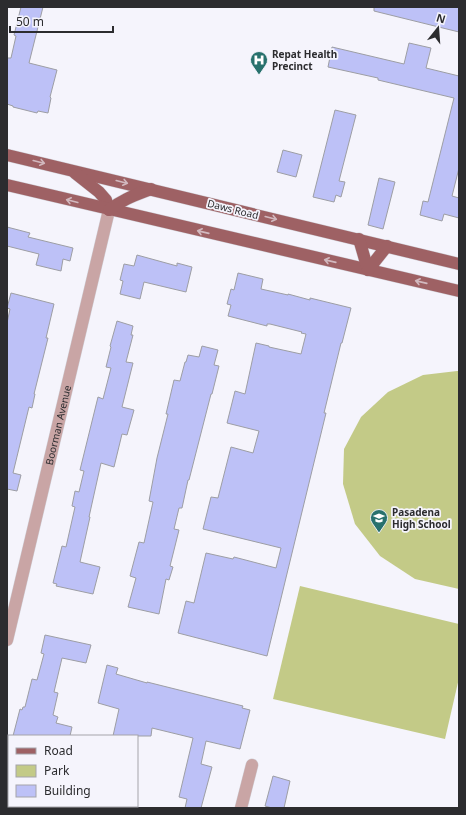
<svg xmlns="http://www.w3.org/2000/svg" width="466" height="815" font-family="'Noto Sans',sans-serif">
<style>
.green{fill:#c3ca87}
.building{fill:#bdc1f7;stroke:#9d9ea4}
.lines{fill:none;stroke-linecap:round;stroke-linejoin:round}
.minor-casing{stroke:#d1d0d7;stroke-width:13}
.major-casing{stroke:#d1d0d7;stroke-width:13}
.minor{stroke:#c9a5a5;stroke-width:12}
.major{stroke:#9e6164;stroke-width:12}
.oneway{stroke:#d2b9bf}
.labels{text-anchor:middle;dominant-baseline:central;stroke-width:3.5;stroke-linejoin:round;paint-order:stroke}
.poi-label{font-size:10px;font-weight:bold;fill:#2c2c2f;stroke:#f5f4fc;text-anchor:start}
.street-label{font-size:10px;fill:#2c2c2f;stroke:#f5f4fc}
</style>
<rect width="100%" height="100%" fill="#f5f4fc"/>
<g class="green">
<path d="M457,371H459V589L415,579L380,556L355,524L343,484L344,449L361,417L388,392L423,375Z"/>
<path d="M300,586L459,624V678L445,739L273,699Z"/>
</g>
<g class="building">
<path d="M21,7H43L29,63L57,70L50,97L51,98L48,113L38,111L37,113L13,107V106L7,104V58H11L16,36L14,35Z"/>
<path d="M374,7H459V32L374,11Z"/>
<path d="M409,43L431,48L426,68L459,76V168L452,196L459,198V218L444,214L442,221L420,215L423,201L428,202L454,98L378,80V78L328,67L332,47L404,64Z"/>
<path d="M335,110L356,115L339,181L345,182L341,197L336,195L334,202L313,197Z"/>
<path d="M283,150L302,155L296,177L277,172Z"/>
<path d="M379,178L395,182L383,229L368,225Z"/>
<path d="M7,227L30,233L28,237L73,248L70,261L63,259L61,271L36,265L39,254L7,246Z"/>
<path d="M137,255L177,266V263L192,267L186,292L144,282L140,299L120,294L123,281L120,280L124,264L134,266Z"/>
<path d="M238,273L263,279L261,289L288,295V294L310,300V298L351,308L342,343H341L324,413H326L267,656L178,633L186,601L194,603L206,553L233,559L234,557L276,568L281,548L203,529L211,497L218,498L231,447L253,453L259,431L227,423L235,391L245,394L256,343L269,346V347L301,354L306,334L301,333L302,332L270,324H267V326L228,316L231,305L227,304L231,289L234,290Z"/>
<path d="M11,293L54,304L46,338H48L34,394H35L32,408L29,407L13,473L21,475L17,491L7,489V323L10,309L7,308Z"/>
<path d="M117,321L133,326L131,335H133L126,362L133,363L122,407L134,410L127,435L122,434L114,467L101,463L89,517H90L80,562L100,567L93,594L56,586L57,584L53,583L62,546L66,547L75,507L72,506L75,491L79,492L84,471L80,470L98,397L103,399L111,368L106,367L111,347L110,346Z"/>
<path d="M202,346L218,350L214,365L219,366L212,394H211L189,480H188L182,508H179L174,529L179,530L170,566L173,567L169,580L166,579L159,614L128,607L136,578L130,576L139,542L144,543L153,502L149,501L157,458L168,414H166L174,380L180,381L185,362H186L188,355L199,357Z"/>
<path d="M45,635L91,645L86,663L62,658L54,692L58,693L53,715L58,717L56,723L72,727L70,736H13L20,709L22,710L23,707H25L32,679L37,680L44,654L41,653Z"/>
<path d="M107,665L118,668L116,674L147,683V682L243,706L242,708L250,710L240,749L206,741L201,764L212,767L201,808H185L187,799L179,797L193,738L152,728L151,736H113L119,709L98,703Z"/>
<path d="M273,776L290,781L284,808H272L265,806Z"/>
</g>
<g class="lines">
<defs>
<g id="minor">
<path id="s1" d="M7,640L109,210"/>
<path d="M241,808L252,765"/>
</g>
<g id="major">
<path d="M7,155L459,264"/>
<path d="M75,173L99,192L106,200L109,210"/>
<path d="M7,185L459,291"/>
<path d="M109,210C123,199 136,195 151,189"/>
<path d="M359,239L368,270"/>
<path d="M368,270L387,246"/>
</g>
</defs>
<use href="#minor" class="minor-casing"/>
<use href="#major" class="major-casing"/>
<use href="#minor" class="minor"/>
<use href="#major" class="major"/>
</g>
<defs><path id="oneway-shaft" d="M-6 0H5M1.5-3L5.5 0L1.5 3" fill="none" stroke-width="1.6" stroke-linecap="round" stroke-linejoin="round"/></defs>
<g class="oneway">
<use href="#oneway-shaft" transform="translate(39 162) rotate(14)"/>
<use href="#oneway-shaft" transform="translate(122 182) rotate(14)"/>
<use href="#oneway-shaft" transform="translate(72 201) rotate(-166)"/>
<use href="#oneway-shaft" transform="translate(271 218) rotate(14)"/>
<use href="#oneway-shaft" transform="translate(203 232) rotate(-167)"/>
<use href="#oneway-shaft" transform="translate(330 261) rotate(-167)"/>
<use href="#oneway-shaft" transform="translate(421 282) rotate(-167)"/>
</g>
<defs>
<symbol id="hospital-pin" viewBox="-11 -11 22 30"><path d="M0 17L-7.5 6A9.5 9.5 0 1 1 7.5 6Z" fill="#28716d" stroke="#f5f4fc"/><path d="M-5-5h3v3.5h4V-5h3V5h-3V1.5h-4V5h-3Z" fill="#fff"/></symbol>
<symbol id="school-pin" viewBox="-11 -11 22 30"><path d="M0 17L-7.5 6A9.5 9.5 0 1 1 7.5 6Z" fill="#28716d" stroke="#f5f4fc"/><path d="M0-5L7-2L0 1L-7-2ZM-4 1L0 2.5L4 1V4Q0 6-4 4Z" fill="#fff"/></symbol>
</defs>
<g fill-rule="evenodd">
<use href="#hospital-pin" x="249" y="50" width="20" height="27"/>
<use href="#school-pin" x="369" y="508" width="20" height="27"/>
</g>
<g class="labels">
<g class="poi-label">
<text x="272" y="54">Repat Health<tspan x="272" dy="12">Precinct</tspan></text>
<text x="392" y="512">Pasadena<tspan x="392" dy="12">High School</tspan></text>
</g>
<g class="street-label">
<text transform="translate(233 209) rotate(14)">Daws Road</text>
<text stroke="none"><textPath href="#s1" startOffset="221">Boorman Avenue</textPath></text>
</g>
</g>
<rect width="466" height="815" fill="none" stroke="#2c2c2f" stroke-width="16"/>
<rect x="8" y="735" width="130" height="72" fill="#f5f4fc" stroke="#a5a4aa"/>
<rect x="16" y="748" width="20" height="6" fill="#9e6164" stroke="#a5a4aa"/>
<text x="44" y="755" font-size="12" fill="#2c2c2f">Road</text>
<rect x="16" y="765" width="20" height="12" fill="#c3ca87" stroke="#a5a4aa"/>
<text x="44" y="775" font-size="12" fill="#2c2c2f">Park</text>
<rect x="16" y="785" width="20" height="12" fill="#bdc1f7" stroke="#a5a4aa"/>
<text x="44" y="795" font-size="12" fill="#2c2c2f">Building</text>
<g transform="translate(438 28) rotate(17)" stroke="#f5f4fc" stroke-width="3" paint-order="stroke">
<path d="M0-3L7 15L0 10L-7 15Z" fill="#2c2c2f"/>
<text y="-6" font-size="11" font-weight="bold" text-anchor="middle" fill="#2c2c2f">N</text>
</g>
<path d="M10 26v6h103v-6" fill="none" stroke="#2c2c2f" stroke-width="2"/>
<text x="16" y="26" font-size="12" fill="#2c2c2f" stroke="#f5f4fc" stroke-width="3" paint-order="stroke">50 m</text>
</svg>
